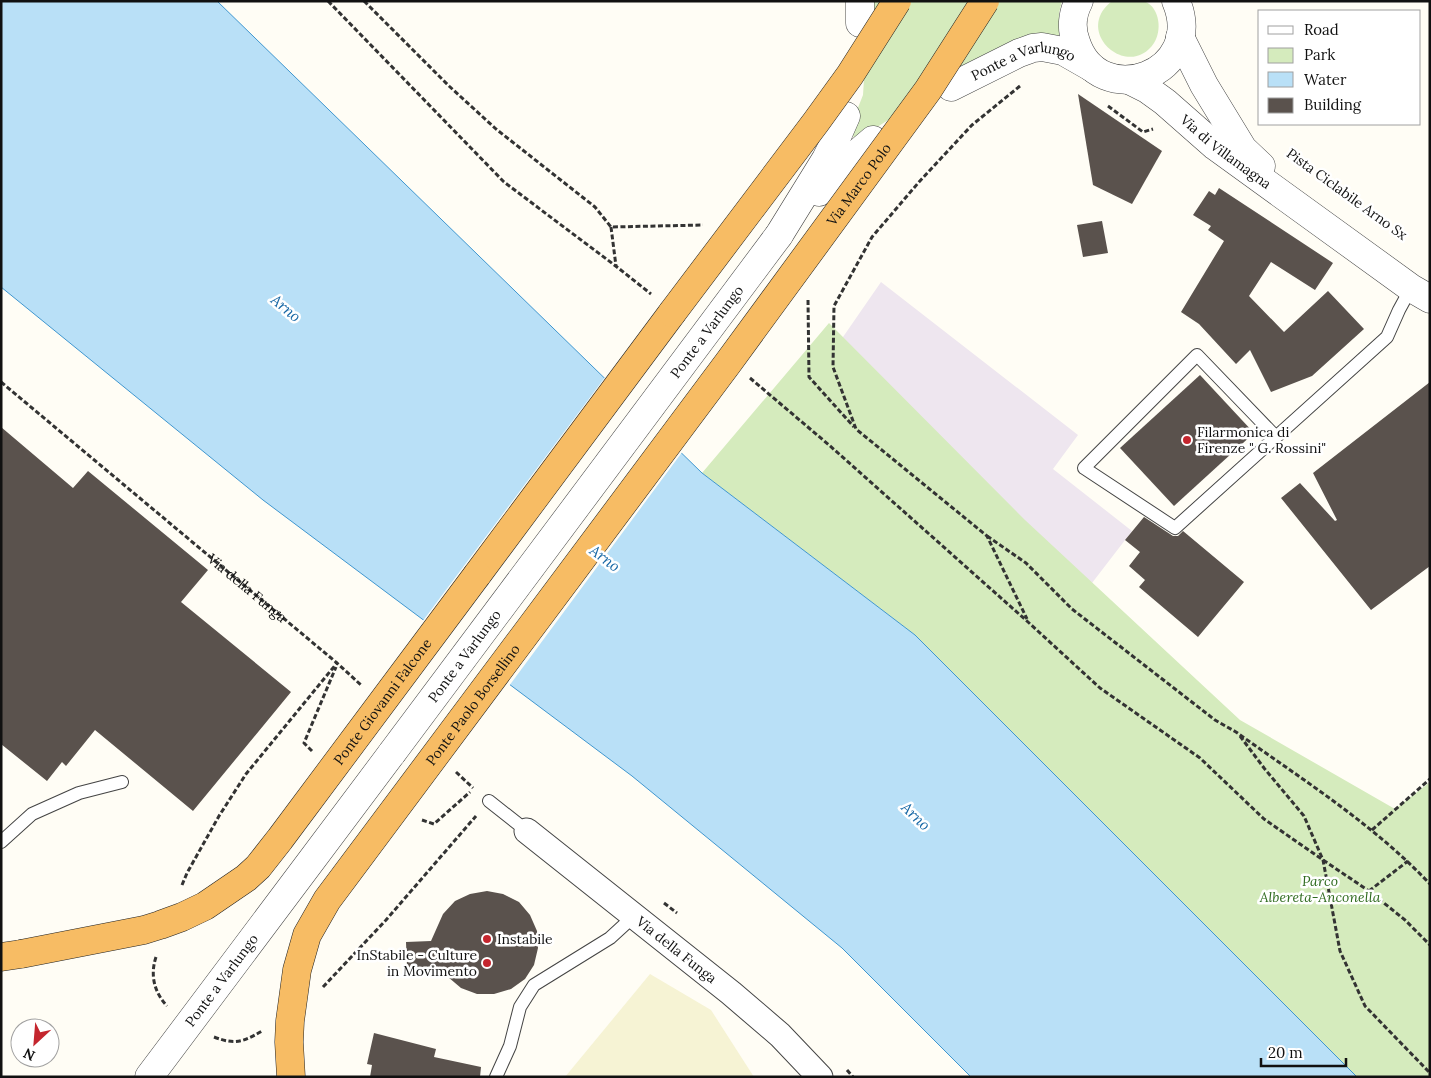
<svg xmlns="http://www.w3.org/2000/svg" width="1431" height="1078" font-family="Lora,serif">
<style>
.industrial{fill:#eee6ef}
.farmland{fill:#f6f3d4}
.green{fill:#d5ebbd}
.water{fill:#b9e0f7;stroke:#3f96cf}
.pier{fill:#fffdf5}
.building{fill:#5a524d}
.lines{fill:none;stroke-linecap:round;stroke-linejoin:round}
.service-casing{stroke:#444;stroke-width:14}
.minor-casing{stroke:#444;stroke-width:27}
.tertiary-casing{stroke:#444;stroke-width:29}
.trunk-casing{stroke:#222;stroke-width:29}
.path{stroke:#333;stroke-width:3;stroke-dasharray:5 2.5;stroke-linecap:butt}
.service{stroke:#fff;stroke-width:12}
.minor{stroke:#fff;stroke-width:25}
.tertiary{stroke:#fff;stroke-width:28}
.trunk{stroke:#f7bc64;stroke-width:28}
.tertiary-bridge-casing{stroke:#444;stroke-width:29;stroke-linecap:butt}
.trunk-bridge-casing{stroke:#222;stroke-width:29;stroke-linecap:butt}
.tertiary-bridge{stroke:#fff;stroke-width:28}
.trunk-bridge{stroke:#f7bc64;stroke-width:28}
.poi-dot{fill:#c4262e;stroke:#fff;stroke-width:2}
.labels{text-anchor:middle;dominant-baseline:central;stroke-width:5;stroke-linejoin:round;paint-order:stroke}
.street-label{font-size:14px;fill:#111;stroke:#fff}
.poi-label{font-size:14px;fill:#111;stroke:#fff;text-anchor:start}
.park-label{font-size:14px;font-style:italic;fill:#2f6b1f;stroke:#fff}
.water-label{font-size:15px;font-style:italic;fill:#1768a6;stroke:#fff}
</style>
<rect width="100%" height="100%" fill="#fffdf5"/>
<path class="industrial" d="M881,282L1078,435L1053,469L1132,531L1072,609L834,350Z"/>
<path class="farmland" d="M650,974L711,1010L754,1077H565Z"/>
<g class="green">
<path d="M869,1H1062L1059,13V37L1042,33L1012,42L866,134L855,138L850,133L852,123L863,95Z"/>
<path d="M1112,1C1120,1 1140,0 1146,2C1160,9 1162,31 1154,43C1129,81 1072,32 1112,1Z"/>
<path d="M829,323L1025,520L1240,720L1395,809L1430,782V1077H1357L915,635L702,473Z"/>
</g>
<path class="water" d="M1,1H217L702,473L915,635L1357,1077H971L842,948L632,776L263,500L1,287Z"/>
<path class="pier" d="M606,376L683,451L509,686L422,622Z"/>
<g class="building">
<path d="M1078,94L1162,151L1132,204L1093,185Z"/>
<path d="M1219,188L1333,263L1315,290L1271,262L1249,296L1284,332L1328,291L1364,329L1312,376L1271,392L1250,350L1236,364L1199,324L1181,312L1224,241L1208,230L1211,226L1193,215L1209,191L1215,195Z"/>
<path d="M1102,221L1108,253L1083,257L1077,225Z"/>
<path d="M1200,375L1254,433L1174,506L1120,448Z"/>
<path d="M1430,382V566L1371,610L1281,498L1300,483L1335,521L1337,520L1313,473Z"/>
<path d="M1,427L73,488L88,471L208,570L181,602L291,692L193,811L95,730L66,766L62,762L47,781L1,744Z"/>
<path d="M1144,517L1173,536H1178L1183,531L1244,582L1198,637L1139,587L1145,580L1129,566L1140,552L1125,540Z"/>
<path d="M487,891L503,894L519,902L530,915L537,931L538,948L534,965L525,979L511,989L494,994H477L461,988L448,977L441,967L407,968L406,942L431,941L443,914L455,901L470,894Z"/>
<path d="M374,1033L436,1049L434,1057L481,1067L480,1077H370L372,1065L367,1064Z"/>
</g>
<g class="lines">
<defs>
<g id="service">
<path d="M1276,437L1197,355L1084,468L1175,528L1387,337L1399,310L1411,288"/>
<path d="M489,801L527,831"/>
<path d="M1,842L32,814L79,793L122,782"/>
<path d="M496,1077L510,1046L520,1007L534,985L610,938L634,916"/>
</g>
<g id="minor">
<path id="s2" d="M527,831L731,993L780,1035L820,1077"/>
</g>
<g id="tertiary">
<path d="M1079,1C1072,14 1071,29 1076,42C1099,113 1207,74 1176,1"/>
<path d="M860,23V1"/>
<path d="M1180,37L1204,85L1243,149L1261,166"/>
<path id="s3" d="M1129,80L1147,89L1165,102L1215,146L1411,288L1430,299"/>
<path id="s4" d="M951,87L1019,53L1033,48L1042,47L1063,51L1091,67"/>
<path d="M819,192L847,162L873,140"/>
<path d="M779,235L826,159L835,141L846,116"/>
<path id="s5" d="M149,1077L392,753"/>
</g>
<g id="trunk">
<path d="M477,575L672,313"/>
<path d="M1,957L21,954"/>
</g>
</defs>
<use href="#service" class="service-casing"/>
<use href="#minor" class="minor-casing"/>
<use href="#tertiary" class="tertiary-casing"/>
<use href="#trunk" class="trunk-casing"/>
<g class="path">
<path d="M328,1L504,182L617,267L651,294"/>
<path d="M364,1L449,86L496,129L595,207L611,227L703,225"/>
<path d="M1020,86L972,125L919,182L872,237L834,306L833,367L856,429L987,536L1027,619"/>
<path d="M1108,106L1143,132L1153,129"/>
<path d="M611,227L616,266"/>
<path d="M808,300L809,377L854,427"/>
<path d="M750,378L829,445L1028,622L1100,688L1200,758L1264,819L1323,860L1369,891L1405,920L1430,945"/>
<path id="s1" d="M1,382L337,663L361,685"/>
<path d="M987,536L1026,563L1072,609L1215,720L1236,732C1303,780 1373,824 1430,884"/>
<path d="M1240,736L1264,768L1304,816L1323,860L1340,951L1365,1006L1430,1073"/>
<path d="M312,751L304,743L336,667"/>
<path d="M456,772L473,788"/>
<path d="M422,820L434,824L470,792"/>
<path d="M1372,830L1430,779"/>
<path d="M182,885L187,873L219,816L246,774L337,663"/>
<path d="M1369,891L1408,861"/>
<path d="M664,903L677,913"/>
<path d="M156,957C150,975 154,992 167,1006"/>
<path d="M323,987L386,920L476,816"/>
<path d="M214,1037C235,1045 243,1042 262,1031"/>
<path d="M847,1070L853,1077"/>
</g>
<use href="#service" class="service"/>
<use href="#minor" class="minor"/>
<use href="#tertiary" class="tertiary"/>
<use href="#trunk" class="trunk"/>
<defs>
<g id="tertiary-bridge">
<path id="s6" d="M392,753L779,235"/>
</g>
<g id="trunk-bridge">
<path d="M672,313L816,122L850,75L897,1"/>
<path id="s7" d="M21,954L144,930L160,925L182,917L205,906L246,878L258,867L280,839L477,575"/>
<path id="s8" d="M291,1077L289,1042L290,1021L297,970L307,935L327,900L728,363L928,90L985,1"/>
</g>
</defs>
<use href="#tertiary-bridge" class="tertiary-bridge-casing"/>
<use href="#trunk-bridge" class="trunk-bridge-casing"/>
<use href="#tertiary-bridge" class="tertiary-bridge"/>
<use href="#trunk-bridge" class="trunk-bridge"/>
</g>
<g class="poi-dot">
<circle cx="1187" cy="440" r="5"/>
<circle cx="487" cy="939" r="5"/>
<circle cx="487" cy="963" r="5"/>
</g>
<g class="labels">
<g class="street-label">
<text stroke="none"><textPath href="#s4" startOffset="79">Ponte a Varlungo</textPath></text>
<text stroke="none"><textPath href="#s3" startOffset="121">Via di Villamagna</textPath></text>
<text stroke="none"><textPath href="#s8" startOffset="1076">Via Marco Polo</textPath></text>
<text transform="translate(1347 194) rotate(36)">Pista Ciclabile Arno Sx</text>
<text stroke="none"><textPath href="#s6" startOffset="526">Ponte a Varlungo</textPath></text>
<text stroke="none"><textPath href="#s1" startOffset="321">Via della Funga</textPath></text>
<text stroke="none"><textPath href="#s6" startOffset="121">Ponte a Varlungo</textPath></text>
<text stroke="none"><textPath href="#s7" startOffset="464">Ponte Giovanni Falcone</textPath></text>
<text stroke="none"><textPath href="#s8" startOffset="428">Ponte Paolo Borsellino</textPath></text>
<text stroke="none"><textPath href="#s2" startOffset="191">Via della Funga</textPath></text>
<text stroke="none"><textPath href="#s5" startOffset="121">Ponte a Varlungo</textPath></text>
</g>
<g class="poi-label">
<text x="1197" y="432">Filarmonica di<tspan x="1197" dy="16">Firenze " G. Rossini"</tspan></text>
<text x="497" y="939">Instabile</text>
<text x="477" y="955" text-anchor="end">InStabile - Culture<tspan x="477" dy="16">in Movimento</tspan></text>
</g>
<g class="park-label">
<text x="1320" y="881">Parco<tspan x="1320" dy="16">Albereta-Anconella</tspan></text>
</g>
<g class="water-label">
<text transform="translate(286 308) rotate(40)">Arno</text>
<text transform="translate(605 558) rotate(37)">Arno</text>
<text transform="translate(916 816) rotate(44)">Arno</text>
</g>
</g>
<rect width="1431" height="1078" fill="none" stroke="#111111" stroke-width="5"/>
<rect x="1258" y="10" width="162" height="115" fill="#ffffff" stroke="#a0a0a0"/>
<rect x="1268" y="26" width="25" height="8" fill="#ffffff" stroke="#a0a0a0"/>
<text x="1304" y="35" font-size="15" fill="#111111">Road</text>
<rect x="1268" y="48" width="25" height="15" fill="#d5ebbd" stroke="#a0a0a0"/>
<text x="1304" y="60" font-size="15" fill="#111111">Park</text>
<rect x="1268" y="72" width="25" height="15" fill="#b9e0f7" stroke="#a0a0a0"/>
<text x="1304" y="85" font-size="15" fill="#111111">Water</text>
<rect x="1268" y="98" width="25" height="15" fill="#5a524d" stroke="#a0a0a0"/>
<text x="1304" y="110" font-size="15" fill="#111111">Building</text>
<g transform="translate(35 1043) rotate(206)"><circle r="24" fill="#ffffff" stroke="#a0a0a0"/>
<path d="M0-4L9 19L0 12L-9 19Z" fill="#c4262e"/>
<text y="-8" font-size="14" font-weight="bold" text-anchor="middle" fill="#111111">N</text>
</g>
<path d="M1261 1058v8h85v-8" fill="none" stroke="#111111" stroke-width="2.5"/>
<text x="1268" y="1058" font-size="15" fill="#111111" stroke="#ffffff" stroke-width="4" paint-order="stroke">20 m</text>
</svg>
